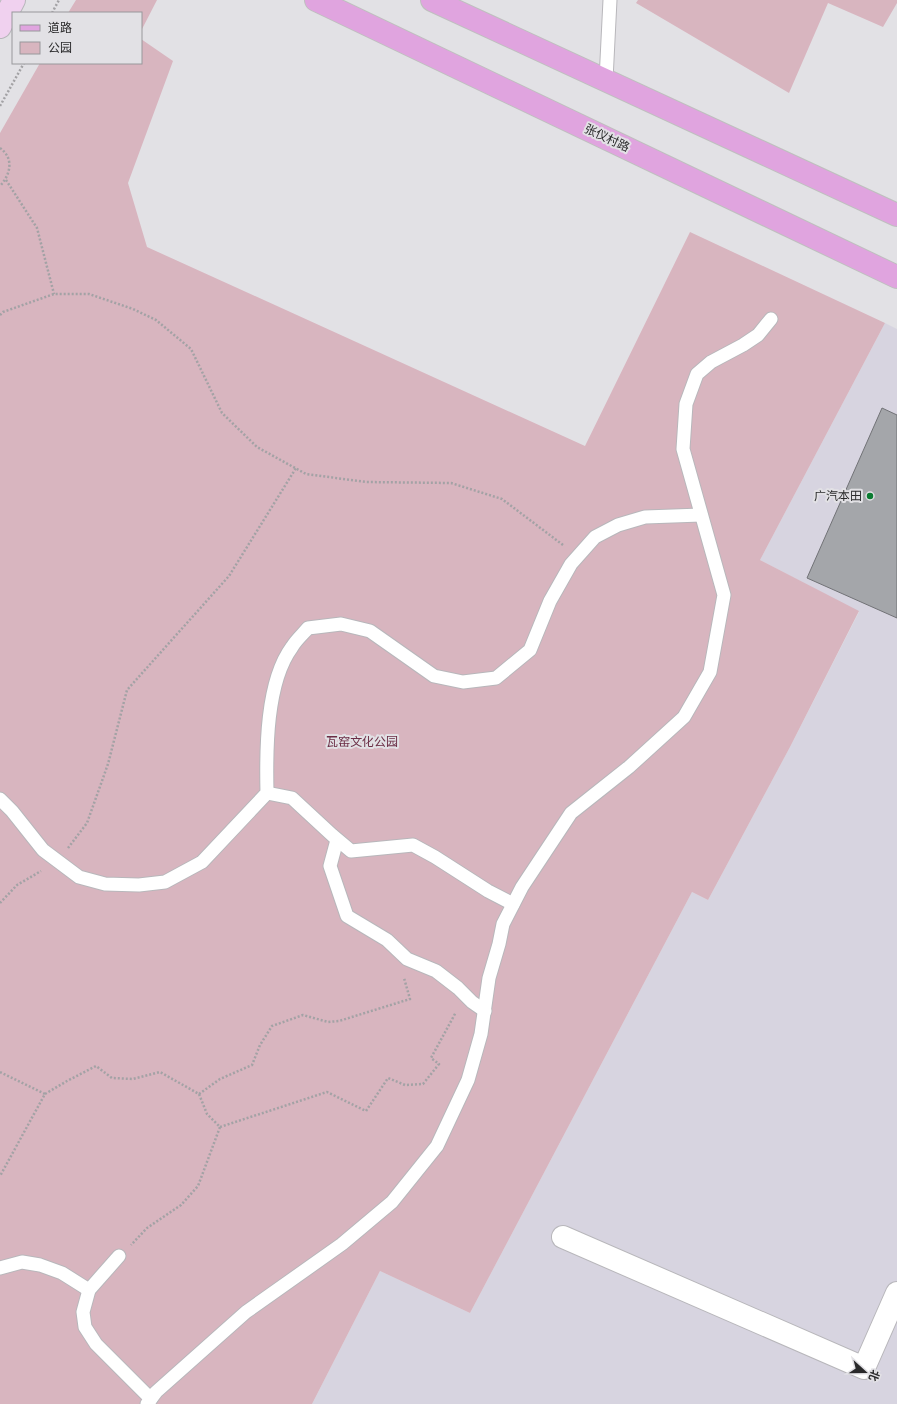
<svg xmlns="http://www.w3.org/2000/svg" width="897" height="1404" font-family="'Roboto Condensed','Noto Sans SC',sans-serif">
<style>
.built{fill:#d7d4e0}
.green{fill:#d8b5bf}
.building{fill:#a4a6aa;stroke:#717276}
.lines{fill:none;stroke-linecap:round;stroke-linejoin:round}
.service-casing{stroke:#b8b7bb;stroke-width:15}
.minor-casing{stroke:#b8b7bb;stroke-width:24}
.secondary-casing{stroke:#b8b7bb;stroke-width:24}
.primary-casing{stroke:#bfbfbf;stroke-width:24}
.path{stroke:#a3a2a5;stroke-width:2.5;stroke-dasharray:2 2;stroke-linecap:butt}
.service{stroke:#fff;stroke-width:13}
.minor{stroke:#fff;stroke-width:22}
.secondary{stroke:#f0d1ef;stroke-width:22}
.primary{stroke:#e0a4df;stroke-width:22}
.poi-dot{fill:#0a7b31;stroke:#e2e1e5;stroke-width:1.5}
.labels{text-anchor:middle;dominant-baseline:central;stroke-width:4;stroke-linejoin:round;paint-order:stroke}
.street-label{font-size:12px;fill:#2a2a2b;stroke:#e2e1e5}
.poi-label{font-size:12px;fill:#2a2a2b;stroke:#e2e1e5;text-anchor:end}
.park-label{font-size:12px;fill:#6b2d45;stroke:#e2e1e5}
</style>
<rect width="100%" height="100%" fill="#e2e1e5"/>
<path class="built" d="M885,323L897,329V1404H312L380,1271L470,1313L692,892L708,900L790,747L859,612L760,560Z"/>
<g class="green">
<path d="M76,0H157L141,31V13H68Z"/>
<path d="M638,0H897V3L883,27L828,3L789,93L636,3Z"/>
<path d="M141,39L173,61L128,183L147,247L585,446L690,232L885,323L760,560L859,611L790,747L708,900L692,892L470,1313L380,1271L312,1404H0V133L40,63H141Z"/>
</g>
<path class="building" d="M882,408L897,415V618L807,578Z"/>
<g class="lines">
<defs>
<g id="service">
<path d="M606,80L610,0"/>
<path d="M267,793L292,798L332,835L351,851L413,845L435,857L488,891L513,904"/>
<path d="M0,799L12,811L43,850L79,877L105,884L139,885L165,882L202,862L267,793C266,750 266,682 292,647C296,640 303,634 308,628L341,624L370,631L434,676L463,682L496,678L530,650L550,601L571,564L595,537L618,525L645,517L701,515"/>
<path d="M337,840L330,866L347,916L387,940L407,959L436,971L458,988L472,1002L485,1011"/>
<path d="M119,1256L89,1290L83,1312L85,1327L96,1344L151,1399"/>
<path d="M0,1268L22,1262L40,1265L62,1273L89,1290"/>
<path d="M147,1404L156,1392L246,1312L342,1244L392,1202L437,1146L468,1080L481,1034L489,978L499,944L503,924L522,887L571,813L629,767L684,717L710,672L724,595L683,449L686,404L697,374L711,362L743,345L758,335L771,319"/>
</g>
<path id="minor" d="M563,1237L864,1368L897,1293"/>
<path id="secondary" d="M0,27L14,0"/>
<g id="primary">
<path d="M316,0L897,277"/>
<path d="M432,0L897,215"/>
</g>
</defs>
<use href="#service" class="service-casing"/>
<use href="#minor" class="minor-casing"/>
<use href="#secondary" class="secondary-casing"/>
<use href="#primary" class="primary-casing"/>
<g class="path">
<path d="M52,13L59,0"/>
<path d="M0,106L24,63"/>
<path d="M0,148C14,158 11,174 0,186"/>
<path d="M6,180L37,228L54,294"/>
<path d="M0,315L3,312L54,294H89L133,309L156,320L191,349L222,413L257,447L306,474L366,482L451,483L502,499L563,545"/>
<path d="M68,848L87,823L108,764L127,690L229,576L296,468"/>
<path d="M0,903L17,885L41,871"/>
<path d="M0,1072L45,1094L0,1176"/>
<path d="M45,1094L67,1081L96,1066L112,1078L133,1079L160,1072L199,1094L207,1114L220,1127L198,1186L181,1205L147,1228L131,1245"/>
<path d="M199,1094L220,1079L252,1065L260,1045L272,1026L303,1015L328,1022L339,1021L410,999L404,978"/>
<path d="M220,1127L327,1092L366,1111L388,1078L405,1085L423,1084L439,1064L431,1058L456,1012"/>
</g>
<use href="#service" class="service"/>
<use href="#minor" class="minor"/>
<use href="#secondary" class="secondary"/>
<use href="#primary" class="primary"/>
</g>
<circle class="poi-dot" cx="870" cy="496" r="4"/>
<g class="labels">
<g class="street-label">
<text transform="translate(607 138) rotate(25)">张仪村路</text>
</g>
<g class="poi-label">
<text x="862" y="496">广汽本田</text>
</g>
<g class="park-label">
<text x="362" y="742">瓦窑文化公园</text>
</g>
</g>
<rect x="12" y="12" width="130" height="52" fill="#e2e1e5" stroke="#98989b"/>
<rect x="20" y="25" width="20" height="6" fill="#e0a4df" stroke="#98989b"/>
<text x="48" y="32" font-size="12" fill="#2a2a2b">道路</text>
<rect x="20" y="42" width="20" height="12" fill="#d8b5bf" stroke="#98989b"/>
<text x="48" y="52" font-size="12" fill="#2a2a2b">公园</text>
<g transform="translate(865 1372) rotate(111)" stroke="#e2e1e5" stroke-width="3" paint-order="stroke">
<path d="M0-3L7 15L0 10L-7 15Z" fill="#2a2a2b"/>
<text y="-6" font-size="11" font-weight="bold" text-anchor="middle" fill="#2a2a2b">北</text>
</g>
</svg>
